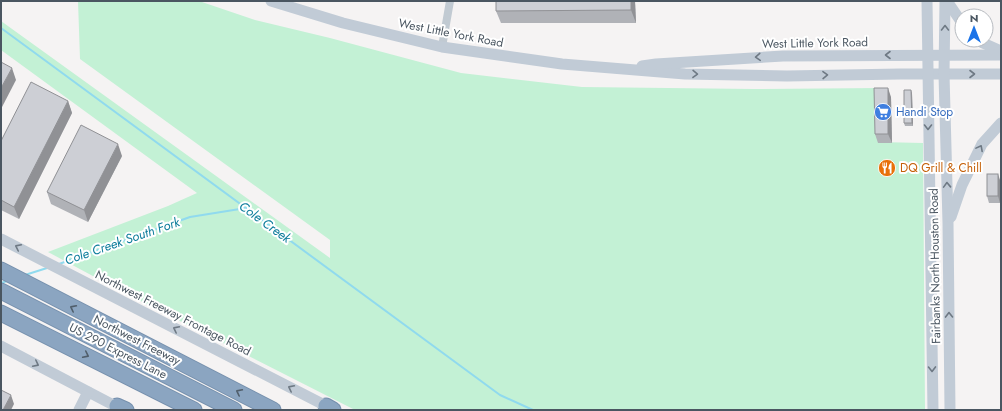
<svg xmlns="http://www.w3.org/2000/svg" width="1002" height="411" font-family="Jost,sans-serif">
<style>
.green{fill:#c3f1d5}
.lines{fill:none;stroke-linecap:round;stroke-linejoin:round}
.stream{stroke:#90daee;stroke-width:2}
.highway-casing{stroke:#7690ad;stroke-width:17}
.street{stroke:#c1cad2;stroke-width:8}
.secondary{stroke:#c1cbd6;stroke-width:11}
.highway{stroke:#8ba5c1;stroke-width:15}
.wall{fill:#b0b2b7}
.shaded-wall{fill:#909195}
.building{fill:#cdcfd5;stroke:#909195}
.oneway{stroke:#6e7984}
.oneway2{stroke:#505e6b}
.labels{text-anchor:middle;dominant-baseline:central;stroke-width:4;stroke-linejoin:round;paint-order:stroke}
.street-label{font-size:12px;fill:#4a5661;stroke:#fff}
.shop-label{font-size:12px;fill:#366cbe;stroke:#fff;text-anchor:start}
.food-label{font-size:12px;fill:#c56008;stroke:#fff;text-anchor:start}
.water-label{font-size:13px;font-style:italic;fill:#0c7c9b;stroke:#fff}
</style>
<rect width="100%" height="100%" fill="#f5f3f3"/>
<path class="green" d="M78,1H199L255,20L330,38L461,73L582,87L754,89L879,88V142L923,143L925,410H355L119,290L48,252L168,206L197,193L1,50V21L330,258V240L80,59Z"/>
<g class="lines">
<g class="stream">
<path d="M1,28L500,395L533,410"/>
<path d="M59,264L190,217L246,208"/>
<path d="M25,275L47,268"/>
<path d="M1,283L7,281"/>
</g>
<defs>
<g id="highway">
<path d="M1,270L273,410"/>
<path d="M1,291L234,410"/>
<path d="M1,313L194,410"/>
<path d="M117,406L126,410"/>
<path d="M326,406L333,410"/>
</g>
</defs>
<use href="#highway" class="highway-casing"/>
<path class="street" d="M442,47L450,1"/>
<g class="secondary">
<path d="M271,1L343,23L442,47L562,64L685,74L787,76L900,74H1001"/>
<path d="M927,1L933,410"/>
<path d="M945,1L944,74L948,223L950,410"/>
<path d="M947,1L962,23"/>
<path d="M980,40L983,43L1001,51"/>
<path d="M642,66L656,64L783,56L1001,55"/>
<path d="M951,217L962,185L982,144L1001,123"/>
<path d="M1,239L332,409"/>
<path d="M1,346L123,410"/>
<path d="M79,410L88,392"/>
</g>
<use href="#highway" class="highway"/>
</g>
<g class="wall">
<path d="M635,1L636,23H501L496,11Z"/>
<path d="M912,93L913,126H905L904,123Z"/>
<path d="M891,97L892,143H878L875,134Z"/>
<path d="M68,101L72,113L19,219L1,210V141Z"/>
<path d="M122,156L88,222L51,204L47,192Z"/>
<path d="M1000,180V203H989L987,196Z"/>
</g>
<g class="shaded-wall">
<path d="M631,1H635L636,23L631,10Z"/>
<path d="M12,68L16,80L1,109V88Z"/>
<path d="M888,88L891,97L892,143L888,134Z"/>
<path d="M911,90L912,93L913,126L912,123Z"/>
<path d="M68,101L72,113L19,219L14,207Z"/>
<path d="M118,144L122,156L88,222L84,210Z"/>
<path d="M998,174L1000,180V203L998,196Z"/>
<path d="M11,395L14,404L11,410H3Z"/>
</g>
<g class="building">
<path d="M496,1H631V10L496,11Z"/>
<path d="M1,62L12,68L1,88Z"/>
<path d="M31,82L68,101L14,207L1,200V141Z"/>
<path d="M874,88H888V134H875Z"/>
<path d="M904,90H911L912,123H904Z"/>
<path d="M81,125L118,144L84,210L47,192Z"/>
<rect x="987" y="174" width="11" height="22"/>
<path d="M1,390L11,395L3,410H1Z"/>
</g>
<defs><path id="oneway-chevron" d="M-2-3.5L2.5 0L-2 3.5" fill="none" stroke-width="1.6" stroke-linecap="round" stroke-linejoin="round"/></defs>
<g class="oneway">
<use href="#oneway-chevron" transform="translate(945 28) rotate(-90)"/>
<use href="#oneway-chevron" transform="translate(888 55) rotate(180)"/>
<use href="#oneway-chevron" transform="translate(758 57) rotate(176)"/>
<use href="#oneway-chevron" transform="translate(695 74) rotate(1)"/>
<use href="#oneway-chevron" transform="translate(972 74)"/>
<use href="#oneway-chevron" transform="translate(825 75) rotate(-1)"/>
<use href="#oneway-chevron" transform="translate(928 127) rotate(90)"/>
<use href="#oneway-chevron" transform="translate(980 148) rotate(-62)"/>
<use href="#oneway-chevron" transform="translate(947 185) rotate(-92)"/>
<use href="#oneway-chevron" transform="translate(18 247) rotate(-154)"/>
<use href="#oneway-chevron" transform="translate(949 315) rotate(-91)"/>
<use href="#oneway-chevron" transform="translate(176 329) rotate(-153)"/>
<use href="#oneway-chevron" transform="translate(36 364) rotate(27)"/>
<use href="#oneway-chevron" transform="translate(932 369) rotate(89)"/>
<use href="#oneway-chevron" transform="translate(291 388) rotate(-153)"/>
</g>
<g class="oneway2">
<use href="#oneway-chevron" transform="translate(73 308) rotate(-153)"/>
<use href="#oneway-chevron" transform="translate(86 355) rotate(26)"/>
<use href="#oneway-chevron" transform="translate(239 392) rotate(-153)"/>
</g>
<defs>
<symbol id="supermarket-disc" viewBox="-11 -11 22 22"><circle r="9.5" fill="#3f7fe0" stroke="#fff"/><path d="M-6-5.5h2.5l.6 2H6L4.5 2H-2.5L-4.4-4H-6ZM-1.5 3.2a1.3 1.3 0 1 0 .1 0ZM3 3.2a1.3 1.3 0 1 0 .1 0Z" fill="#fff"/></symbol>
<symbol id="restaurant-disc" viewBox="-11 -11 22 22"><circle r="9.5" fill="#e8710a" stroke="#fff"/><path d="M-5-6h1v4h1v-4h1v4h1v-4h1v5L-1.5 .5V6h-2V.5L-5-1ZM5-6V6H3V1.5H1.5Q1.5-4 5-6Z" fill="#fff"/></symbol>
</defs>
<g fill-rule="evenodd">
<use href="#supermarket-disc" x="873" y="102" width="20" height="20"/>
<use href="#restaurant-disc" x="877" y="158" width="20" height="20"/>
</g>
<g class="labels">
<g class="street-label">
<text transform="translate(451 33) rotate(11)">West Little York Road</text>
<text transform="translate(815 43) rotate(-1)">West Little York Road</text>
<text transform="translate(935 266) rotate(-91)">Fairbanks North Houston Road</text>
<text transform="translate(173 313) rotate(27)">Northwest Freeway Frontage Road</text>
<text transform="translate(137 340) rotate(27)">Northwest Freeway</text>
<text transform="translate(118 351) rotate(27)">US 290 Express Lane</text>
</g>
<g class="shop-label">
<text x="896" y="112">Handi Stop</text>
</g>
<g class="food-label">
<text x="900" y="168">DQ Grill &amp; Chill</text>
</g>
<g class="water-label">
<text transform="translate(265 222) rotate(36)">Cole Creek</text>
<text transform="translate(122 241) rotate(-19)">Cole Creek South Fork</text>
</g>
</g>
<rect width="1002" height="411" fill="none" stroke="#4a5661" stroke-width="4"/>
<g transform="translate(974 28)"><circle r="19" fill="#ffffff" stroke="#b7bbc0"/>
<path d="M0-3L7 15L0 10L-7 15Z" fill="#1a73e8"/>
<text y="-6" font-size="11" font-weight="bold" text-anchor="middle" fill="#4a5661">N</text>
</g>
</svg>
